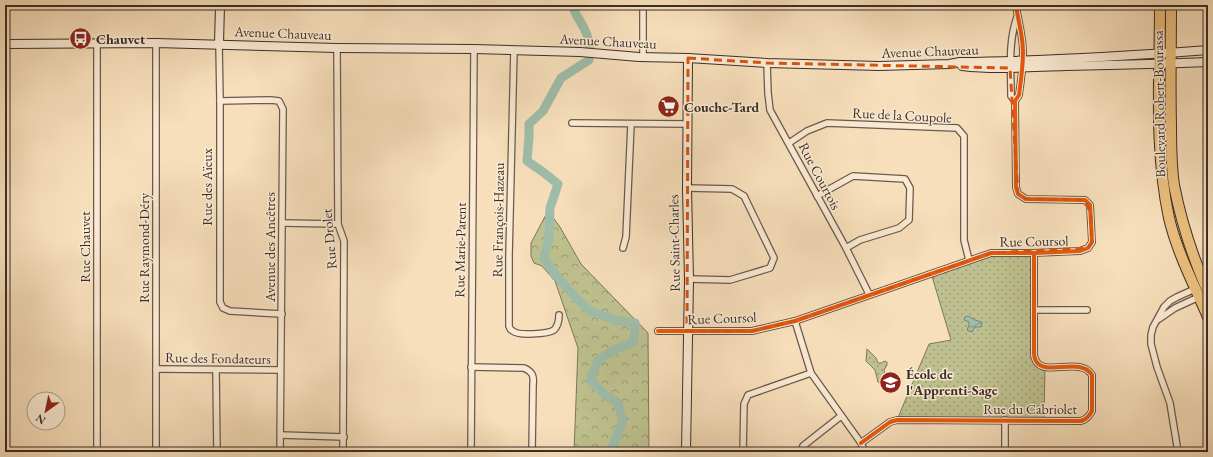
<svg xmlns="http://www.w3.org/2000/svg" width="1213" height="457" font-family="'EB Garamond',serif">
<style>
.forest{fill:url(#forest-crowns);stroke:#7c785b}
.park{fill:url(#park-dots);stroke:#7c785b}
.water{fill:url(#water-waves);stroke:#768476}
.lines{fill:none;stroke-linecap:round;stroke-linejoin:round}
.river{stroke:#9ebdaa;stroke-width:9}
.street-casing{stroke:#6a5a4c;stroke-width:8}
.secondary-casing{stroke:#3b2e27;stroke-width:10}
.highway-casing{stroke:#3b2e27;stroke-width:12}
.street{stroke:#faead3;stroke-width:5.5}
.secondary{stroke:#faead3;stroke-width:8}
.highway{stroke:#ecc07e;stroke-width:10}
.cycleway-casing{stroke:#faead3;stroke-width:6}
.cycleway{stroke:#e8590c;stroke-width:4}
.marked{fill:none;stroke:#d7550f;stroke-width:3;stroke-dasharray:8 5;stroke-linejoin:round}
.labels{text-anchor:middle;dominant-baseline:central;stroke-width:3;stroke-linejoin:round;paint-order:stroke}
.street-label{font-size:14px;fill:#3b2e27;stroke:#faead3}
.poi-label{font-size:14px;font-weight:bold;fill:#3b2e27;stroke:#faead3;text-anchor:start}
</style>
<defs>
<pattern id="forest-crowns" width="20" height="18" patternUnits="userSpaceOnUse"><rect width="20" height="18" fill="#bec18f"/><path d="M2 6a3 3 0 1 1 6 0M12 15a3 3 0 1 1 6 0" fill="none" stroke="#9c9d75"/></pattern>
<pattern id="park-dots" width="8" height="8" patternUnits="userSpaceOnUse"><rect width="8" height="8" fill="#bec18f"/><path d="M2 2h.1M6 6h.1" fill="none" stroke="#9c9d75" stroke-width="1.8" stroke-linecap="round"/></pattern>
<pattern id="water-waves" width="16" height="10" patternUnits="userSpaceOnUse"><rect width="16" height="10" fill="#9ebdaa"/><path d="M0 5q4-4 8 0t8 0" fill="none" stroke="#829a8a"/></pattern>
</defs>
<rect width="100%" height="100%" fill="#f7dfbb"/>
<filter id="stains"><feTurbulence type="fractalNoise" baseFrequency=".005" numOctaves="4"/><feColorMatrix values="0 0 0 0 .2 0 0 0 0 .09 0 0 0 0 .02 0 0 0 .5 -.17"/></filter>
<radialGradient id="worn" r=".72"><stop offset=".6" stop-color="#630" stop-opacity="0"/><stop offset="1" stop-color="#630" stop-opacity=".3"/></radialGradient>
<path class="forest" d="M549,209L552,216L560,227L581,264L648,333L649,452H574L578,348L555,281L542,266L534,263L531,256V243Z"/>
<g class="park">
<path d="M991,253H1034L1036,361L1045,367L1044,420H897L929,344L951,340L931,273Z"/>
<path d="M867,349L876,358L878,363H882L884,361L887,362V365L884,370L886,380L884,383L881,384L878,382L875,370L866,361Z"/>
</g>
<path class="water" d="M968,316L975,320L982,322L981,327H975L972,332L967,330L969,325V322L964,320L965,317Z"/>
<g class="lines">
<path class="river" d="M573,5C574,14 580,20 584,28C589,38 591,49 589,60L561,78L543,111L529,124V137L527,161L543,172L558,184L550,208L549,237L544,258L554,273L575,297L590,311L615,320L635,323L634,342L616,349L598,360L590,380L605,395L618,403L623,421L610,452"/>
<defs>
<g id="street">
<path d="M643,5V57"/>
<path d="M96,43L97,46V452"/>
<path d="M156,43V452"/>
<path d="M219,44L220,101V302L223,308L230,311L282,314"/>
<path d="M337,48L338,224L344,241L343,452"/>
<path d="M514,50L509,255V326C510,329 510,330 513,331C518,336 548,334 554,330C558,326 559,320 559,315"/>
<path d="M767,63L768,93L770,110L846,248L869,294"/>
<path d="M220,101L271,100L279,101L283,109L280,452"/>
<path d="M1015,101L1011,96C1011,69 1008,42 1017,17"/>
<path d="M572,123L687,124"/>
<path d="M789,143L807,131L827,123L957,128L964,136V240L969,260"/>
<path d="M687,188L732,189L744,196L774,258L770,268L730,280L689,279"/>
<path d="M817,196L853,176L905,179L910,188L909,220L899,228L860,240L846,248"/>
<path d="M283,223L338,224"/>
<path d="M623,248L626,237L631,124"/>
<path d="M1035,310H1087"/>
<path d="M1159,319L1175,308L1201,296"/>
<path d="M795,321L811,373L861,443L865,452"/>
<path d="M658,331H752L795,321L991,253H1034L1080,251L1088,248L1092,242L1090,205L1085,200L1026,199L1018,194L1016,187L1015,101L1019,95C1021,81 1023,66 1023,52C1023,36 1018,21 1016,5"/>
<path d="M471,367L524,368C533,372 534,376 533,385L532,452"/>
<path d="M156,369L280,370"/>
<path d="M216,370L217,452"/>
<path d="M281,435L344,437"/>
<path d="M861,443L890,422L897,420L1081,421C1087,419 1089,416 1092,411V375C1081,356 1045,377 1036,361C1035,359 1034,357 1034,354V253"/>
<path d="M471,452L474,49"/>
<path d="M743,452L744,404L748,395L811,373"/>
<path d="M801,452L803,446L841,416"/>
<path d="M1005,452V420"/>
<path d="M1178,452L1170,403L1157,367L1151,344V335L1153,327L1164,307L1170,301L1177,297L1197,288"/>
</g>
<g id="secondary">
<path d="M5,44L156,43L337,48L474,49L580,52L639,57L688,58L767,63L879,66L949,64L960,62C1043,61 1126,56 1208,50"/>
<path d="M219,44L220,5"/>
<path d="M962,66C996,70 1031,67 1065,66C1113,65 1160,64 1208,62"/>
<path d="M686,452L689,279L687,188L688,58"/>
</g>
<g id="highway">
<path d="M1160,5C1160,76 1154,148 1169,218C1177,252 1194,285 1208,317"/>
<path d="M1171,5C1171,45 1170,84 1171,124C1171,144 1171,165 1174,185C1181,221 1193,258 1208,292"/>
</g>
</defs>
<use href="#street" class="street-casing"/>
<use href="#secondary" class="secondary-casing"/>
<use href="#highway" class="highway-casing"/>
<use href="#street" class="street"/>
<use href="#secondary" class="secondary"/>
<use href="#highway" class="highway"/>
<defs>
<g id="cycleway">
<path d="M658,331H752L795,321L991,253H1034L1080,251L1088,248L1092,242L1090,205L1085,200L1026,199L1018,194L1016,187L1015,101L1019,95C1021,81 1023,66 1023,52C1023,36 1018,21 1016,5"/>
<path d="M861,443L890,422L897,420L1081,421C1087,419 1089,416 1092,411V375C1081,356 1045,377 1036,361C1035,359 1034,357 1034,354V253"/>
</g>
</defs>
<use href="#cycleway" class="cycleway-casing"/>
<use href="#cycleway" class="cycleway"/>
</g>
<path class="marked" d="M688,58L767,63L1010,68L1018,194L1026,199L1085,200L1091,214L1092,242L1088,248L991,253L795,321L752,331H687Z"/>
<defs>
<symbol id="bus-disc" viewBox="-11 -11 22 22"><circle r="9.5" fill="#8f2418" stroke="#faead3"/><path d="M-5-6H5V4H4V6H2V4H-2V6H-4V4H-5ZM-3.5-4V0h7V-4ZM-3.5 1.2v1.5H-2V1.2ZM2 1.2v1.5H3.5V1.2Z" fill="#fff"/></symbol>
<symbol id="supermarket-disc" viewBox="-11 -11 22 22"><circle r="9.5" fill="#8f2418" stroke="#faead3"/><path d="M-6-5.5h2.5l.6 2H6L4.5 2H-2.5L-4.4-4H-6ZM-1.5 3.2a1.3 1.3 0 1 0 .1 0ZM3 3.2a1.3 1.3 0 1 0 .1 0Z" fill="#fff"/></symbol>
<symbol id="school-disc" viewBox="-11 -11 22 22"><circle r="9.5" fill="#8f2418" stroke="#faead3"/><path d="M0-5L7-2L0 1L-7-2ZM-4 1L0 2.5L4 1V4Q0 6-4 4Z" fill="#fff"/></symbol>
</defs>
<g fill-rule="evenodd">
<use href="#bus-disc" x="68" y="26" width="25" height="25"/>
<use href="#supermarket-disc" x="656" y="94" width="25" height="25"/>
<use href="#school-disc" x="878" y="370" width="25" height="25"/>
</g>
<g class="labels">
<g class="street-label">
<text transform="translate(283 33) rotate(2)">Avenue Chauveau</text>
<text transform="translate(608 41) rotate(3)">Avenue Chauveau</text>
<text transform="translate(930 51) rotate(-2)">Avenue Chauveau</text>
<text transform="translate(1159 104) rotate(-91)">Boulevard Robert-Bourassa</text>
<text transform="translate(902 115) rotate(3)">Rue de la Coupole</text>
<text transform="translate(820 176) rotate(62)">Rue Courtois</text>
<text transform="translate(207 187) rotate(-90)">Rue des Aïeux</text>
<text transform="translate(498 220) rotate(-89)">Rue François-Hazeau</text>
<text transform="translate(329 239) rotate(-95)">Rue Drolet</text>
<text transform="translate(1034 241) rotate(-1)">Rue Coursol</text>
<text transform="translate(674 243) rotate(-91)">Rue Saint-Charles</text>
<text transform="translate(85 247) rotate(-90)">Rue Chauvet</text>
<text transform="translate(270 247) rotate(-90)">Avenue des Ancêtres</text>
<text transform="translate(144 248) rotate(-90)">Rue Raymond-Déry</text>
<text transform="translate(460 250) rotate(-89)">Rue Marie-Parent</text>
<text transform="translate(722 318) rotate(-2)">Rue Coursol</text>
<text transform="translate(218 358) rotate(1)">Rue des Fondateurs</text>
<text x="1030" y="409">Rue du Cabriolet</text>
</g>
<g class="poi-label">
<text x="96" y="39">Chauvet</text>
<text x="684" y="107">Couche-Tard</text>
<text x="906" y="374">École de<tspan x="906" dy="16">l'Apprenti-Sage</tspan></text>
</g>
</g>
<rect width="1213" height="457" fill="none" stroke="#f7dfbb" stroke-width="20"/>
<rect x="6" y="6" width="1201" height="445" fill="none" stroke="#3b2e27" stroke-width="2"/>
<rect x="10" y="10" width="1193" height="437" fill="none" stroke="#3b2e27"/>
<g transform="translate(46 411) rotate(213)"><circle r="19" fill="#faead3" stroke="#ae9f8e"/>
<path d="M0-3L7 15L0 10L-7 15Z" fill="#8f2418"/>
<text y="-6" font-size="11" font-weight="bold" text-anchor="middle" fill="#3b2e27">N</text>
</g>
<rect width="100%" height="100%" filter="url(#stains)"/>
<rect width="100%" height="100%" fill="url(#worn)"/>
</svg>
